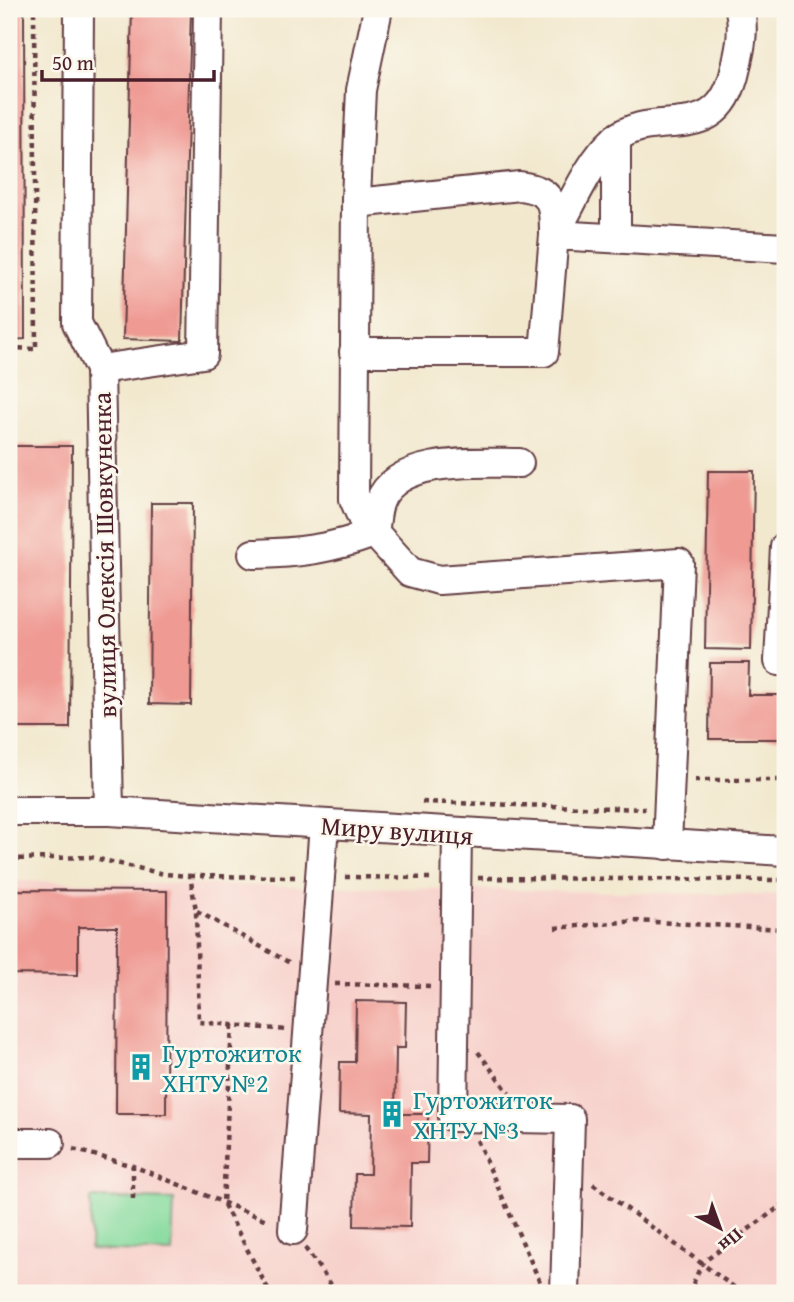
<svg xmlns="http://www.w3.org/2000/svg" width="794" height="1302" font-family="'Gentium Book Plus',serif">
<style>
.built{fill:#f7d0cb}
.green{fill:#84da9d;stroke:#677c64;stroke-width:2}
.building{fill:#ef9b94}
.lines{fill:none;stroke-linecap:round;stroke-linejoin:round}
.minor-casing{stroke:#633d43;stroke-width:32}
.path{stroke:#633d43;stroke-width:4.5;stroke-dasharray:5 5;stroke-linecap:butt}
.minor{stroke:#fff;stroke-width:28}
.labels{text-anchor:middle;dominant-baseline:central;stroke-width:5;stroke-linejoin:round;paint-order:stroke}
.street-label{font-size:26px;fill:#4a1f2b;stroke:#fbf7ec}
.culture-label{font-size:26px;fill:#0d838f;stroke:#fbf7ec;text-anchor:start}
</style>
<rect width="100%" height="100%" fill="#fbf7ec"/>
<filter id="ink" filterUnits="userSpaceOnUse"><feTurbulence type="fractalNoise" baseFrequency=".0143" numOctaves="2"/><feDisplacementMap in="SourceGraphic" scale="14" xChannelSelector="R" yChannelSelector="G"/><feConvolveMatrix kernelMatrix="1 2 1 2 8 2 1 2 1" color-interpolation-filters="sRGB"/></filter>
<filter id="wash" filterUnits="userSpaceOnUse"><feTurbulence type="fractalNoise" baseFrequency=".00686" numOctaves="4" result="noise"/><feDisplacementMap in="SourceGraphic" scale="28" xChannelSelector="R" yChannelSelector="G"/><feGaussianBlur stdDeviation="1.57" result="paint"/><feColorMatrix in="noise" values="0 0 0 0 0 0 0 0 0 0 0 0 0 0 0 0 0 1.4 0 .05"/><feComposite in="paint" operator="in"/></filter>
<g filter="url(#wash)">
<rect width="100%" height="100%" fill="#f2e8ce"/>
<path class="built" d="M9,881L785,895V1293H160L9,1288Z"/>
<path class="green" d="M91,1198L174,1200L172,1253L90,1250Z"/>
<g id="blocks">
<g class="building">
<path d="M9,9H24L25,339L9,340Z"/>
<path d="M132,9H191L182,341L123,339Z"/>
<path d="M9,446H72L70,728H9Z"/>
<path d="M708,471H754L751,650L705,649Z"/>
<path d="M151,503H193L191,705L149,704Z"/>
<path d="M710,663H749L748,695H785V739H709Z"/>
<path d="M9,890L167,891L166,1114H116L117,927H78V975L9,974Z"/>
<path d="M356,1001L406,1002L405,1048H396L395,1114H428L427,1163H411L410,1227L354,1226L355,1174H370L371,1114L339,1113L340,1062H355Z"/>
</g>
</g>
</g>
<g filter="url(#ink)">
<use href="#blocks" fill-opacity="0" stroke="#633d43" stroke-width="2"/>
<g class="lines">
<defs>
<g id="minor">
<path d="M79,9L77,323L100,369"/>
<path d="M378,9L361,90L356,198L354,499L363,520L410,572L439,580L679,563L667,845"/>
<path d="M616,138V238"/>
<path d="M356,203L520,186C554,191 554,204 554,235"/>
<path d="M554,235C572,205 588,163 614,140C655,104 719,152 736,67C741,46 744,30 740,9"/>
<path d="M354,352H544L554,235L785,248"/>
<path d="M785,547L779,661L785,662"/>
<path d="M253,554C299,553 331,549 374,533C376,523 376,510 380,501C398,456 480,463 519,463"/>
<path d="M9,811H109L785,851"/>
<path d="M109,811L100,369L203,354L208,9"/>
<path d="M457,834L453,1117L570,1119L565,1293"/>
<path d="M9,1143H50"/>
<path d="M293,1230L324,825"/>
</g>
</defs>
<use href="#minor" class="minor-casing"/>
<g class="path">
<path d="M9,348L36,349L34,9"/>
<path d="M695,780H785"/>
<path d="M422,802L645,809"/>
<path d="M9,859L90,857L164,874L190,876L196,910L199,1022L287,1030"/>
<path d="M190,876L298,877"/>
<path d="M345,877L434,878"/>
<path d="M478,878L785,880"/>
<path d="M197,911L290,963"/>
<path d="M555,928L635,921L785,929"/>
<path d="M335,984L432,986"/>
<path d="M232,1025L223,1203L270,1293"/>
<path d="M478,1052L509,1093"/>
<path d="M477,1140L540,1282"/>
<path d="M73,1149L133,1166"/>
<path d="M593,1184L742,1293"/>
<path d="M133,1199V1166L269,1221"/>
<path d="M785,1203V1193"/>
<path d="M305,1248L337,1293"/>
<path d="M689,1293L702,1263L785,1203"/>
</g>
<use href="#minor" class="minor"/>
</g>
</g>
<defs>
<symbol id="building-bare" viewBox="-9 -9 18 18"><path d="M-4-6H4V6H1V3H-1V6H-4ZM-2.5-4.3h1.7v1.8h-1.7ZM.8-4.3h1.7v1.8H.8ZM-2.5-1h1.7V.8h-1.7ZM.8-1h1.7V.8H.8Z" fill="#0f9aa8" stroke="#fbf7ec" stroke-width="2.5" paint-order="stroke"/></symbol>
</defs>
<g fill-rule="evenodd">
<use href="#building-bare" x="122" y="1048" width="38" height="38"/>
<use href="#building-bare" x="373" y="1095" width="38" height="38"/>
</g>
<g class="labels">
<g class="street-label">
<text transform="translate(104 555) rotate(-91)">вулиця Олексія Шовкуненка</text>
<text transform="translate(397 830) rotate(4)">Миру вулиця</text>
</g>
<g class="culture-label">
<text x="162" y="1052">Гуртожиток<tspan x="162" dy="30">ХНТУ №2</tspan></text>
<text x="413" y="1099">Гуртожиток<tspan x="413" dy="30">ХНТУ №3</tspan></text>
</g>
</g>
<rect width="794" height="1302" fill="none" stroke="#fbf7ec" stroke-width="35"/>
<g transform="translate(720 1228) rotate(139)" stroke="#fbf7ec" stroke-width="5" paint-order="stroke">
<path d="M0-5L12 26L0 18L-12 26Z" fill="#4a1f2b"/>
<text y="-10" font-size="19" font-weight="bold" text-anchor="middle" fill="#4a1f2b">Пн</text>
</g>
<path d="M42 70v10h172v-10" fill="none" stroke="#4a1f2b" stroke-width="3.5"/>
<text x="52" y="70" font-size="21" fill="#4a1f2b" stroke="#fbf7ec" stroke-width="5" paint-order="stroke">50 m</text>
</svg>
